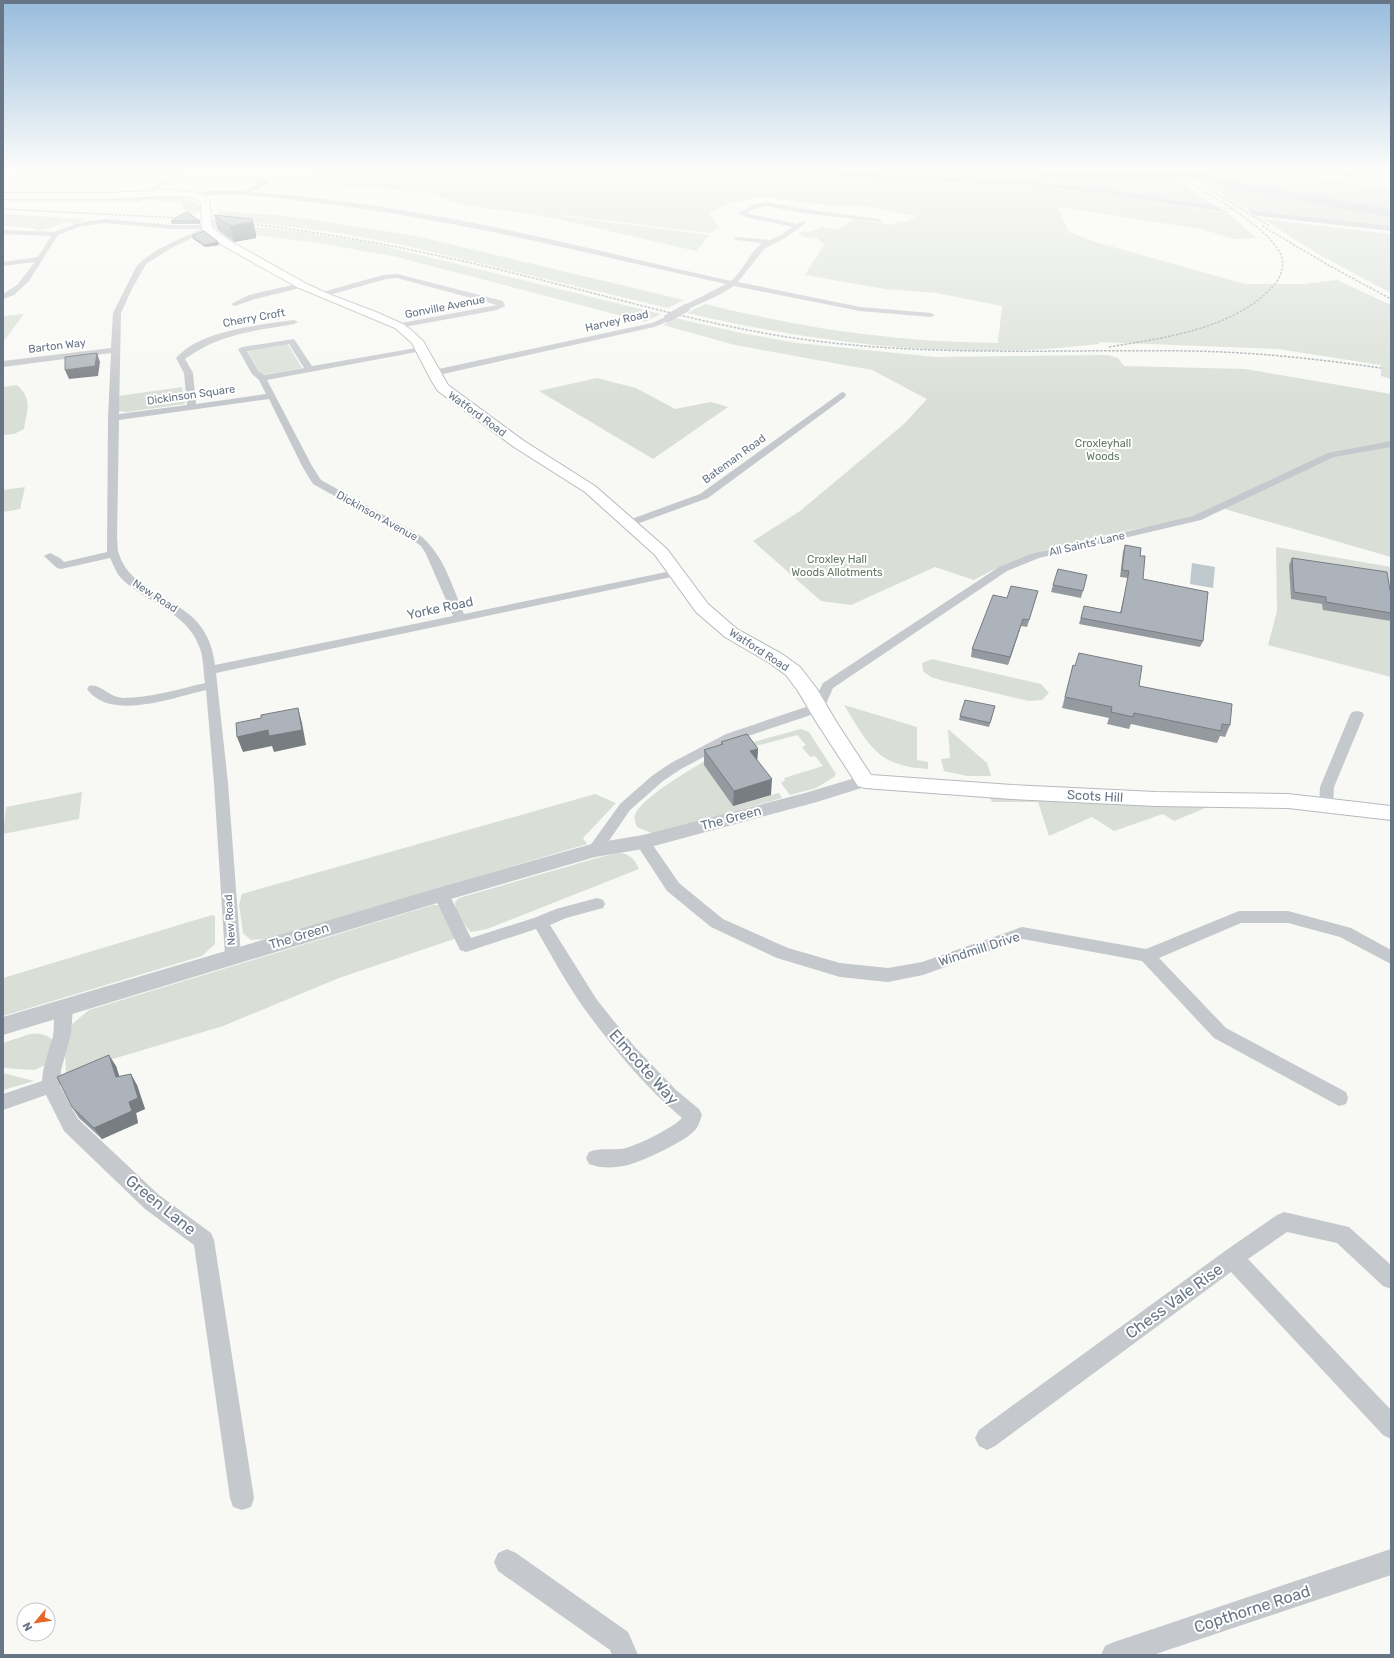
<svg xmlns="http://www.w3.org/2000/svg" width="1394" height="1658" font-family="Rubik,sans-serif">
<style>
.green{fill:#d9dfd6}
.water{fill:#bec8cd}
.pier{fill:#f8f8f5}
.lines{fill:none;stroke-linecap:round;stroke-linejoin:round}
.stream{stroke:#bec8cd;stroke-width:2}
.river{fill:#bec8cd;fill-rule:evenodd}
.primary-casing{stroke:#b6babe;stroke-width:2}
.minor{fill:#c5c8cc;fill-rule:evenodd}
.tertiary{fill:#c5c8cc;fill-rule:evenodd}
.primary{fill:#fff;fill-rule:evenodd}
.rail{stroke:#a6abb1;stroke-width:1.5;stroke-dasharray:2.5 1.5;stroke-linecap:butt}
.minor-bridge{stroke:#c5c8cc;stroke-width:8}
.wall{fill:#949aa0}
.shaded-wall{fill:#787d82}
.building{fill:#acb3ba;stroke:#787d82}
.labels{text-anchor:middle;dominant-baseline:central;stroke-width:4;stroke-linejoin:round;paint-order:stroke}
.far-street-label{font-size:11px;fill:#677586;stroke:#fff}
.far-park-label{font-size:11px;fill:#647862;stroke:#fff}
.street-label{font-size:13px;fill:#677586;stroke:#fff}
.near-street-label{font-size:16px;fill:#677586;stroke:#fff}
</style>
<rect width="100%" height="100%" fill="#f8f8f5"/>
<g class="green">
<path d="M319,171H430L459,173L474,171H728L1049,188L1100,194L1227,213L1257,238L1234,239L1201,229L1058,207L1069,232L1095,242L1245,284H1304L1337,280L1391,305V379L1381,376V365L1278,349L1099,342V344C1075,346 1051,349 1026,350C911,354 799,339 687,313L705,304C763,318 822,330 882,336C920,341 959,342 998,343L1002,306L937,293L885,289L805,275L824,245L817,238L804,237L798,233L803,231L810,232L822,227L836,230L856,219L891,225L900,221L907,222L916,216C900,213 855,202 842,207L762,197L729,203L709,213L719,227L711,233L564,215L562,216L710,235L696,251C643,239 591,226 538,215C504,209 464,210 432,193L305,182L324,172Z"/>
<path d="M834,171H1161L1218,207L1109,190L1055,184Z"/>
<path d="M1183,171H1288L1391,190V227L1249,210Z"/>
<path d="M165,196C178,198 189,199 200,206V211L188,216L180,202L142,200L139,202L3,201V199H102Z"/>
<path d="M219,211L287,216L416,236L684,300L668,308L403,245L338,233L276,225L216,219Z"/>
<path d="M3,214L85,219L75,224L65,222L50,228L37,231L33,228L3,226Z"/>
<path d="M1263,219L1391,234V293L1318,254Z"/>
<path d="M213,222L309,233L371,243L661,314L645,322L397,257L319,243L218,230L211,225Z"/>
<path d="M24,314L3,342V316Z"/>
<path d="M675,318L741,333L797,343L935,357L1108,355L1118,358L1124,366L1245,369L1391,394V557L1228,510L1218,505L1196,516C1122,534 1041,542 974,580L935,567L851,605L821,601L753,541L800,511L904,424L927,399L872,370L735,345L663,325Z"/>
<path d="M287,343L302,368L261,375L247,350Z"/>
<path d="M597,378L636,388L675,409L711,402L728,407L653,459L539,391Z"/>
<path d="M17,385C33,399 27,411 24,429L14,434L3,435V387Z"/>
<path d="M182,387L185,404L127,412L118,411V396Z"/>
<path d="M25,487L20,509L3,512V490Z"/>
<path d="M1276,547L1391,567V677L1268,645L1277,611Z"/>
<path d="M932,659L1041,684L1049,693L1042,700L1029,701L944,681L931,677L923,671L922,663Z"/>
<path d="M844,705L917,727V760L928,762V769C876,766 869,745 844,705Z"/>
<path d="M801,729L809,732L836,774L834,777L816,788L790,795L781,783L785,780L784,778L823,766L815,756L810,757L802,747L806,745L797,735L756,746L753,742Z"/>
<path d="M948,729L987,763L991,776H967L944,771L941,759L950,758Z"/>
<path d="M726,749L733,806L779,793L782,798L654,834L637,827C635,822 634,819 635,815C641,796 708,759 726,749Z"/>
<path d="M82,792L79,819L3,834L6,807Z"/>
<path d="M595,794L616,803L583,838L587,844L269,939L251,940L243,933L239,905L242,894Z"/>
<path d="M989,796L1210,806L1174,821L1163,814L1114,831L1092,817L1049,836L1038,802H992Z"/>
<path d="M618,853C630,853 635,860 639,869L487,929L471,932C464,925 455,912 455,902L459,898L597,858Z"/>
<path d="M433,905H438L457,933L454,939L339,978L223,1026L66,1073L65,1054L72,1024L89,1010Z"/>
<path d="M212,915L215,916V944L202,956L3,1016V978Z"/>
<path d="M30,1034C39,1033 46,1034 53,1040L48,1064L34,1070L3,1068V1043Z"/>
<path d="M3,1073L34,1081L3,1090Z"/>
</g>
<g class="water">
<path d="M746,171H835L1055,184L1109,190L1219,207L1391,226V231L1225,212L1110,195L1058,188Z"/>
<path d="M1308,171H1360L1369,174L1344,177Z"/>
<path d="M1192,563L1215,567L1213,588L1190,584Z"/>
</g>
<path class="pier" d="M1220,208L1247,210L1259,218L1232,215Z"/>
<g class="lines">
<g class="stream">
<path d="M1368,171L1391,178"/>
<path d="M1346,206L1391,215"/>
</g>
<path class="river" d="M1003,171L1202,173L1232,182L1391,209V217L1230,189L1201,179L1057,177L1009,174L1005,173Z"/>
<defs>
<path id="primary" d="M170,190L195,192L209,200L212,228L230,241L305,283L326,293L376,312L403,324L411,330L423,341L448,385L524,441L595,486L667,549L708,604L737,629L782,654L800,667L817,689L837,723L871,775L1012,785L1156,792L1288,794L1391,806V820L1288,808L1156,806L1012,799L865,788L858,786L817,723L798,691L786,675L768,662L725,637L696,612L655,555L585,492L514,447L438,391L431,380L412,343L395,328L297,287L222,245L202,229L201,203L193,197L170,196L108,199H3V193H108Z"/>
</defs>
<use href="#primary" class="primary-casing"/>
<g class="minor">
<path d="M10,171L37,172L177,171L180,173L148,195L145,193L146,192L169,176H37Z"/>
<path d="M257,179L268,181L269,183L252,192C331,198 411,210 489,226C570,243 650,263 731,281C744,270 749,253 762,243L737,240L734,238L735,237L770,240L781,235L793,227L745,217L738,213L756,204L767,202L803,209L879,219L881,220V222L803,213L767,206L759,207L746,213L797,224L803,221L806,223L785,238L764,249L738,282L860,307L931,313L935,315L931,317L860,311L734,286L719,295L686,310L682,308L683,306L726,284C592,255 464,221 327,204C283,199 239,191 195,197L192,195L209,191H243L258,184L253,182Z"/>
<path d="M105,219L171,225H205L210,229L173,247L146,264L132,289L121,313L119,414L187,405L184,373L176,358C200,330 259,325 294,320L298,322L294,324C253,331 219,334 185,359L193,373L196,404L266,394L259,380L252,374L238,349L242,347L294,339L312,366L422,347H425L426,349L425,351H422L267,380L312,466L321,480L418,534C443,552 452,586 464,614L676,570L680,571L682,573L680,575L676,576L216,673L228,783L241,956L239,961L233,962L227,961L225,956L214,783L206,690C175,697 110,722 87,689L89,686C101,683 109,698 123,698C150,698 179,689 205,683C203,671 204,657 199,646C185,610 145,603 120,577C116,572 113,564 110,558L61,569L57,568L44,556L50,553L60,558L64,562L107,552L108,418L111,353L3,367V361L111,348L113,313L136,267C152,249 180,239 202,229H171L105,223L81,226L58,235L29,281L14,295L3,299V294L17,285L35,262L3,266V262L38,257L51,236L3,234V230L54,232L78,223ZM289,344L304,368L264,375L259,372L247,351ZM269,399L302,466L313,484L410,538L421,546L426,554L453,616L215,665C213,650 209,636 198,623C176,597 130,590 119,554C117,550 118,544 117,539L119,420Z"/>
<path d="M397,274L503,301L505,306L497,310L399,328H396V324L497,305L397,278L386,279L322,297L318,295L319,293L383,275Z"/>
<path d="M301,283H304V287L255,299L235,306L231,304L249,295Z"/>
<path d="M668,316H671V320L654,327L434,376L430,373L434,370L652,323Z"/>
<path d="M842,392L845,393L846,395L845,397L708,498L634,525H626L625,523L626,521L700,494Z"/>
<path d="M1391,441V447L1334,457L1201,520L1039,558L1007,571L833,688L823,711L736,740L681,769L663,781L630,810L600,854L595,855L590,854L587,850L620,804L653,775L671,763L726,734L812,705L823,683L999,567L1031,554L1193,516L1328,453Z"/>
<path d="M1357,711L1362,712L1364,715L1334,787L1333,805L1331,808L1326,810L1321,808L1319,805L1320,787L1350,715L1352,712Z"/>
<path d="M643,837L648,838L679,883L723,919L788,948L840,963L888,968L922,962L1022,927L1146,949L1239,911H1288L1351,928L1391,950V964L1340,937L1288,923H1241L1159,958L1226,1028L1346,1092L1348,1098L1346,1104L1339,1106L1214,1038L1142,961L1023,939L923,975L888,982L840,977L777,958L711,927L667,891L635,842L638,838Z"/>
<path d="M441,888L447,890L471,938L534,918L556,909L597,898L603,900L605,904L603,908L566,918L550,925L597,1000L634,1046L676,1090L699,1109L702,1115C700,1120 699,1125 696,1129C687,1141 643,1161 628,1165C615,1168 602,1169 589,1164L586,1158L589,1152C601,1147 614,1151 626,1148C640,1144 673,1128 682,1118C645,1087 614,1049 586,1011C567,985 552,956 536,929L466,952L460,950L433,894L435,890Z"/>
<path d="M64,1000L70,1002L73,1007L71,1034L61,1070L60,1086L78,1119L159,1195L211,1233L214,1240L254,1498L251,1507L242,1510L233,1507L230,1498L194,1245L145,1209L64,1131L46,1095L3,1110V1094L42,1081C43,1065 49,1051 53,1036C55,1025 52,1012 58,1002Z"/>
<path d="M1284,1212L1349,1227L1391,1265V1289L1383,1286L1337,1243L1287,1232L1248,1259L1391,1410V1439L1383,1435L1231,1272L995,1446L987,1450L979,1446L975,1438L979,1430L1225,1251L1277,1215Z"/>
<path d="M507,1549L516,1553L628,1632L638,1655H612L610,1650L498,1571L494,1562L498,1553Z"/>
<path d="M1391,1549V1575L1153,1655H1101L1105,1646L1114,1642Z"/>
</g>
<path class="tertiary" d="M865,775L871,777L874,781L871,785L817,802L643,849L595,857L444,901L3,1035V1017L441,887L595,843L643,835L805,793Z"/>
<use href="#primary" class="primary"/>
<g class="rail">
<path d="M1205,187L1270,226"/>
<path d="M3,209L180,218"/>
<path d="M213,221L227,223"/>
<path d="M241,223C341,234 439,254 537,279C627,301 717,328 808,340C935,357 1063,349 1191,351C1254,352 1318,359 1381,368"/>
<path d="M1262,226L1330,266L1391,299"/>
<path d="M1109,347C1163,338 1236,329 1274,285C1282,276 1286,263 1279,251C1259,219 1202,191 1169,171"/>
</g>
<path class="minor-bridge" d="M668,318L686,308"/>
</g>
<g class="wall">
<path d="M214,215L256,234V238L234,242L218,230Z"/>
<path d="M171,221H200V224H172Z"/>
<path d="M192,236L218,242L219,245L205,247L193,239Z"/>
<path d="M1125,545L1140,556L1143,579L1203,641L1200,647L1079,624L1084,606L1120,613L1128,578L1120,577L1123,552Z"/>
<path d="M1292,558L1391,596V621L1323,610L1322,604L1291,599L1289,565Z"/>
<path d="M1087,575L1081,598L1051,592L1053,585Z"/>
<path d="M1038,591L1036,598L1027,627L1021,626L1008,665L971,657L972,649L1007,598Z"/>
<path d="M1073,665L1139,686L1230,725L1225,737L1220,736L1217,743L1131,724L1129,729L1107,724L1109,718L1062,708Z"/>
<path d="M995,706L989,727L959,720L960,716Z"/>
<path d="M721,742L758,749L757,760L771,795L733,806L704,765V750L721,745Z"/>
<path d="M116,1066L119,1076L137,1085L145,1109L136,1113L138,1123L102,1139L79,1118L72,1107Z"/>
</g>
<g class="shaded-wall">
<path d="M252,219L256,234V238L234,242L230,226Z"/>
<path d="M218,242L219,245L205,247L204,245Z"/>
<path d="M97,353L100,362L98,376L69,379L65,370Z"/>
<path d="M1023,619L1021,626L1008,665L1010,657Z"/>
<path d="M298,708L302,723L306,745L274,752L272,746L243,752L237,737Z"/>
<path d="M758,749L757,764L750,751Z"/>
<path d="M772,779L771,795L733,806L734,791Z"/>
<path d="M109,1055L116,1066L123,1088L116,1077Z"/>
<path d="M131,1074L137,1085L145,1109L136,1113L138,1123L102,1139L94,1128L129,1102Z"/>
</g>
<g class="building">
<path d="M184,213H188L200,221H171Z"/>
<path d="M214,215L252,219V222L230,226Z"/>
<path d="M204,231L218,242L204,245L192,236Z"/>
<path d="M97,353L95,366L65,370V357Z"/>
<path d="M1125,545L1141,548L1140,556H1145L1143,579L1208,592L1203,641L1081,618L1084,606L1121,613L1129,571L1122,570Z"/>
<path d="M1292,558L1387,572L1391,596V613L1326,602V597L1294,592Z"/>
<path d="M1058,569L1087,575L1083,591L1053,585Z"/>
<path d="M1011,586L1038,591L1029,620L1023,619L1010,657L972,649L993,595L1007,598Z"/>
<path d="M1079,653L1142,666L1139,686L1232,704L1230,725L1222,724L1221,731L1134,713L1133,717L1111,712L1112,707L1065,697L1073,665L1075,666Z"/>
<path d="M965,700L995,706L990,723L960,716Z"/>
<path d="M298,708L302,730L269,736L268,730L237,737L236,723L261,718V715Z"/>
<path d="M747,734L758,749L750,751L772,779L734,791L704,750L723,744L721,742Z"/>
<path d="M109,1055L116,1077L131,1074L138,1098L129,1102L132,1111L94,1128L72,1107L57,1077Z"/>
</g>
<linearGradient id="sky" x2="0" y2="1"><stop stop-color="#97bcdd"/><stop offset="0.42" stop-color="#fcfcfa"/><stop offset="1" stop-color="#fcfcfa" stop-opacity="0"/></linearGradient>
<rect width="1394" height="403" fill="url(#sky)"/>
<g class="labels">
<g class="far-street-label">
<text transform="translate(445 307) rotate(-11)">Gonville Avenue</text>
<text transform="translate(254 318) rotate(-10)">Cherry Croft</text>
<text transform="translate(617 321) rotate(-13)">Harvey Road</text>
<text transform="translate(57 346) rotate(-7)">Barton Way</text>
<text transform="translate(191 395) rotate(-8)">Dickinson Square</text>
<text transform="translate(477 414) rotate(36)">Watford Road</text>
<text transform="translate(734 459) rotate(-36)">Bateman Road</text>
<text transform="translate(377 516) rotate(29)">Dickinson Avenue</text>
<text transform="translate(1087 544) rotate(-13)">All Saints' Lane</text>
<text transform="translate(155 596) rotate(33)">New Road</text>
<text transform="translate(759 650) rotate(33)">Watford Road</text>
<text transform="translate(230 920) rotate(-94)">New Road</text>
</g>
<g class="far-park-label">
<text x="1103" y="443">Croxleyhall<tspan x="1103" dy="13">Woods</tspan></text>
<text x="837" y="559">Croxley Hall<tspan x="837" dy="13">Woods Allotments</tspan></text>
</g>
<g class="street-label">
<text transform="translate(440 608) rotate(-12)">Yorke Road</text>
<text transform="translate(1095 796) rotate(3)">Scots Hill</text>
<text transform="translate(731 818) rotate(-15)">The Green</text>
<text transform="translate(299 936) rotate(-17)">The Green</text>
<text transform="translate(979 949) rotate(-18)">Windmill Drive</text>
</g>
<g class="near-street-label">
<text transform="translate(644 1067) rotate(48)">Elmcote Way</text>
<text transform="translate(161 1205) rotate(39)">Green Lane</text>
<text transform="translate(1174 1301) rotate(-36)">Chess Vale Rise</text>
<text transform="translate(1252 1609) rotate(-18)">Copthorne Road</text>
</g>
</g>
<rect width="1394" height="1658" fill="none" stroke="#677586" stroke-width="8"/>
<g transform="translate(36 1622) rotate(241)"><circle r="19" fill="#ffffff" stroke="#c2c8cf"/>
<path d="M0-3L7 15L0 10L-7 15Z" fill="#e56828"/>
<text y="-6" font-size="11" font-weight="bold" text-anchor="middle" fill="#677586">N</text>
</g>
</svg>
